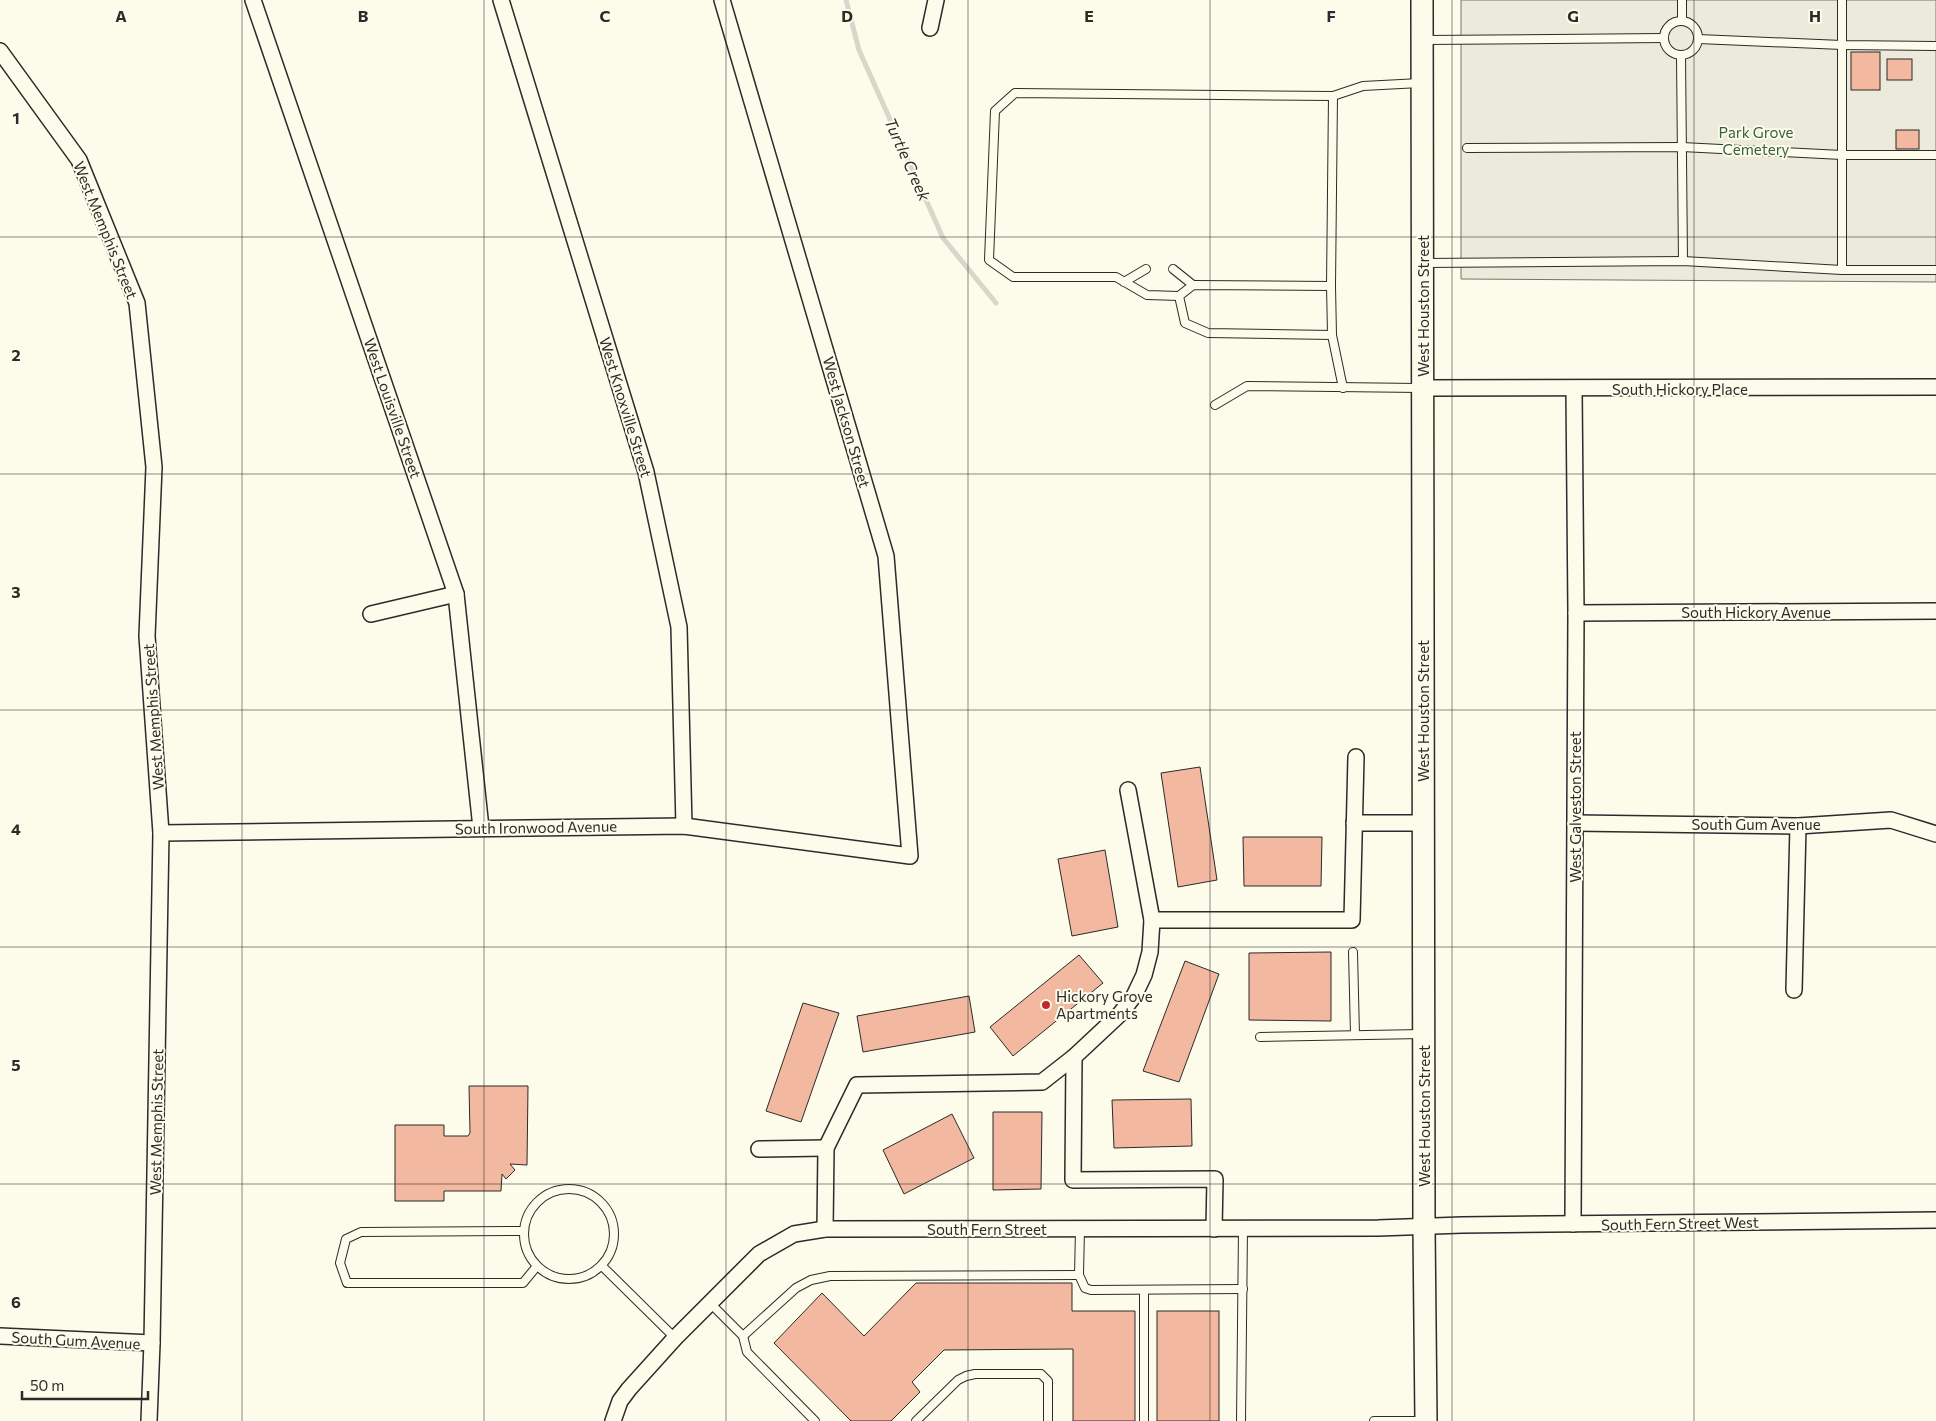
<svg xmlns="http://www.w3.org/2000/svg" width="1936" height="1421" font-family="Commissioner,sans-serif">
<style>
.green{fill:#ecebdb;stroke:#74746e}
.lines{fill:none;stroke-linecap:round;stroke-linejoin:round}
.stream{stroke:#d8d7c9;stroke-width:5}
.building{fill:#f2b8a0;stroke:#2b2b2b}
.service-casing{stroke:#2b2b2b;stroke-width:10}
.minor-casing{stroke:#2b2b2b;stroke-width:18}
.secondary-casing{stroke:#2b2b2b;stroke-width:24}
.service{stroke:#fdfbea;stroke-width:8}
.minor{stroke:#fdfbea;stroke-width:15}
.secondary{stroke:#fdfbea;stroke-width:21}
.grid{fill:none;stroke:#2b2b2b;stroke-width:1;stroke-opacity:0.55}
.poi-dot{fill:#c62828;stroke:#fdfbea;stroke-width:2}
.labels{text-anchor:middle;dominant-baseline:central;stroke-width:4;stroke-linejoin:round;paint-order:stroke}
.park-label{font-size:15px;fill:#34623c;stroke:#fdfbea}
.street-label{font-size:15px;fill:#2b2b2b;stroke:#fdfbea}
.poi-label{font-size:15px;fill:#2b2b2b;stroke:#fdfbea;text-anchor:start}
.water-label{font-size:16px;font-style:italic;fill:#2b2b2b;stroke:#fdfbea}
.grid-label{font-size:16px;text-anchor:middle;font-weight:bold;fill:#2b2b2b;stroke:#fdfbea;stroke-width:4;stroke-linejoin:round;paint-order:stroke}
</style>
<rect width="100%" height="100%" fill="#fdfbea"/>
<path class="green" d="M1461,0H1936V282L1461,279Z"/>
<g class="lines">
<path class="stream" d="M846,0L859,50L943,238L996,303"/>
</g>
<g class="building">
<rect x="1851" y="52" width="29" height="38"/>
<rect x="1887" y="59" width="25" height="21"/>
<rect x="1896" y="130" width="23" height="19"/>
<path d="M1200,767L1217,880L1178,887L1161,773Z"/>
<path d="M1243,837H1322L1321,886H1244Z"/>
<path d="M1105,850L1118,927L1072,936L1058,859Z"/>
<path d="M1331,952V1021L1249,1020V953Z"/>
<path d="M1079,955L1103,983L1013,1056L990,1027Z"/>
<path d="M1185,961L1219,974L1179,1082L1143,1071Z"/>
<path d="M969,996L975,1032L863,1052L857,1016Z"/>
<path d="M803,1003L839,1013L801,1122L766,1111Z"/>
<path d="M469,1086H528L527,1165L510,1164L515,1170L506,1179L502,1174L501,1191H444V1201H395V1125H444V1136H468L470,1133Z"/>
<path d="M1191,1099L1192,1146L1114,1148L1112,1100Z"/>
<path d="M993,1112H1042L1041,1189L993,1190Z"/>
<path d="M952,1114L974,1158L904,1194L883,1150Z"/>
<path d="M916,1283H1072V1311H1135V1421H1073V1349L944,1350L912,1382L920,1392L891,1421H851L774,1343L822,1293L864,1336Z"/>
<rect x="1157" y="1311" width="62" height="110"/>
</g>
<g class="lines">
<defs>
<g id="service">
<path d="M1682,0V21"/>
<path d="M1842,0V270"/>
<circle cx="1681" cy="38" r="17"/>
<path d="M1698,39L1842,45L1936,46"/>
<path d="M1424,40L1664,38"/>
<path d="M1681,56L1683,261"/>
<path d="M1467,148L1682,147L1842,155H1936"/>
<path d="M1423,263L1683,261L1842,270H1936"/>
<path d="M1173,269L1193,285"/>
<path d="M1124,282L1146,269"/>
<path d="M1331,286L1333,96"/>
<path d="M1179,296L1147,295L1116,277H1013L989,260L995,111L1015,93L1333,96L1363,86L1420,83"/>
<path d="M1332,335L1331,286L1193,285L1179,296L1185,323L1208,333L1332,335L1343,388"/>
<path d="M1215,405L1247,386L1420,388"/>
<path d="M1353,952L1355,1035"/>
<path d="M1260,1037L1422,1034"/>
<circle cx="569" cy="1234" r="45"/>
<path d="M1080,1229L1079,1275L1085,1288L1091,1290L1243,1289"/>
<path d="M524,1231L361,1232L346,1239L340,1263L347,1283H523L537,1266"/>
<path d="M602,1266L675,1338"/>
<path d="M1144,1290V1421"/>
<path d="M710,1303L743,1336L796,1288L811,1280L830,1276L1079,1275"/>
<path d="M743,1336L747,1352L815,1421"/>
<path d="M916,1421L958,1380L966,1376L975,1374H1041L1048,1381V1421"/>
<path d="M1241,1421L1243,1229"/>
<path d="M1374,1421H1424"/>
</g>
<g id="minor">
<path d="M253,0L456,594L481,828"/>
<path d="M501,0L646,472L679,627L684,826"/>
<path d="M930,28L936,0"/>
<path d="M0,51L79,160L137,303L154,467L147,636L161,833L152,1343L149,1421"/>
<path d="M1424,388L1936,387"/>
<path d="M1576,613L1936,611"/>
<path d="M371,614L456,594"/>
<path d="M1128,790L1152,920H1352L1356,757"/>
<path d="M1354,823H1423"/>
<path d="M1575,823L1798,826L1891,820L1936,834"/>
<path d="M161,833L684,826L910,856L886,556L722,0"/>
<path d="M1794,990L1798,826"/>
<path d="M1074,1057L1073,1180L1215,1179L1214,1229"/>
<path d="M759,1149L826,1148"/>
<path d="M1573,1224L1576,613L1574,389"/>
<path d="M825,1229L826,1148L857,1085L1042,1082L1074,1057L1120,1014L1134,996L1144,975L1150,952L1152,920"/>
<path d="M0,1336L152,1343"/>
<path d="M613,1421L620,1401L629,1389L675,1338L759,1254L794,1234L825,1229L1378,1228L1462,1225L1936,1220"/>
</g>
<path id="secondary" d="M1422,0L1424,1227L1426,1421"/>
</defs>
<use href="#service" class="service-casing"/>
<use href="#minor" class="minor-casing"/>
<use href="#secondary" class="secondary-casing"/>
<use href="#service" class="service"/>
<use href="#minor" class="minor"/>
<use href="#secondary" class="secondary"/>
</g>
<path class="grid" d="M242,0V1421M484,0V1421M726,0V1421M968,0V1421M1210,0V1421M1452,0V1421M1694,0V1421M0,237H1936M0,474H1936M0,710H1936M0,947H1936M0,1184H1936"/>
<circle class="poi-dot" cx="1046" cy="1005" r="5"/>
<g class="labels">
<g class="park-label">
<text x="1756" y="132">Park Grove<tspan x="1756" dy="17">Cemetery</tspan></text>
</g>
<g class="street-label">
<text transform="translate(106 230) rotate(68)">West Memphis Street</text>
<text transform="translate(1423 306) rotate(-90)">West Houston Street</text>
<text x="1680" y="389">South Hickory Place</text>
<text transform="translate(626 407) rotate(73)">West Knoxville Street</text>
<text transform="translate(393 408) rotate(71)">West Louisville Street</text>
<text transform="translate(847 422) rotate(74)">West Jackson Street</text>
<text x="1756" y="612">South Hickory Avenue</text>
<text transform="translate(1423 711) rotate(-90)">West Houston Street</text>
<text transform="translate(153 717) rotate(-94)">West Memphis Street</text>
<text transform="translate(1575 807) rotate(-90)">West Galveston Street</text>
<text x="1756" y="824">South Gum Avenue</text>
<text transform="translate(536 827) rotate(-1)">South Ironwood Avenue</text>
<text transform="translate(1424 1116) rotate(-90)">West Houston Street</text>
<text transform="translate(156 1122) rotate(-89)">West Memphis Street</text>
<text transform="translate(1680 1223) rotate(-1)">South Fern Street West</text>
<text x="987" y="1229">South Fern Street</text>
<text transform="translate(76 1340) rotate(3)">South Gum Avenue</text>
</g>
<g class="poi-label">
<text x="1056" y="996">Hickory Grove<tspan x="1056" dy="17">Apartments</tspan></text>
</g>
<g class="water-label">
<text transform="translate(908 159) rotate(66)">Turtle Creek</text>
</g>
</g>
<g class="grid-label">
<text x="121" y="22">A</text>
<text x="363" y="22">B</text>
<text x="605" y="22">C</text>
<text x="847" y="22">D</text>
<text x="1089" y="22">E</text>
<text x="1331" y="22">F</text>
<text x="1573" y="22">G</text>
<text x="1815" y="22">H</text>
<text x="16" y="124">1</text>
<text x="16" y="361">2</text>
<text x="16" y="598">3</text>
<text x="16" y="835">4</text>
<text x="16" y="1071">5</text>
<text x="16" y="1308">6</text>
</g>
<path d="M22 1391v8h126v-8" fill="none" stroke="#2b2b2b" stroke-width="2.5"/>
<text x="30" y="1391" font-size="15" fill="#2b2b2b" stroke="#fdfbea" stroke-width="4" paint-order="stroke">50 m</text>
</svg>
